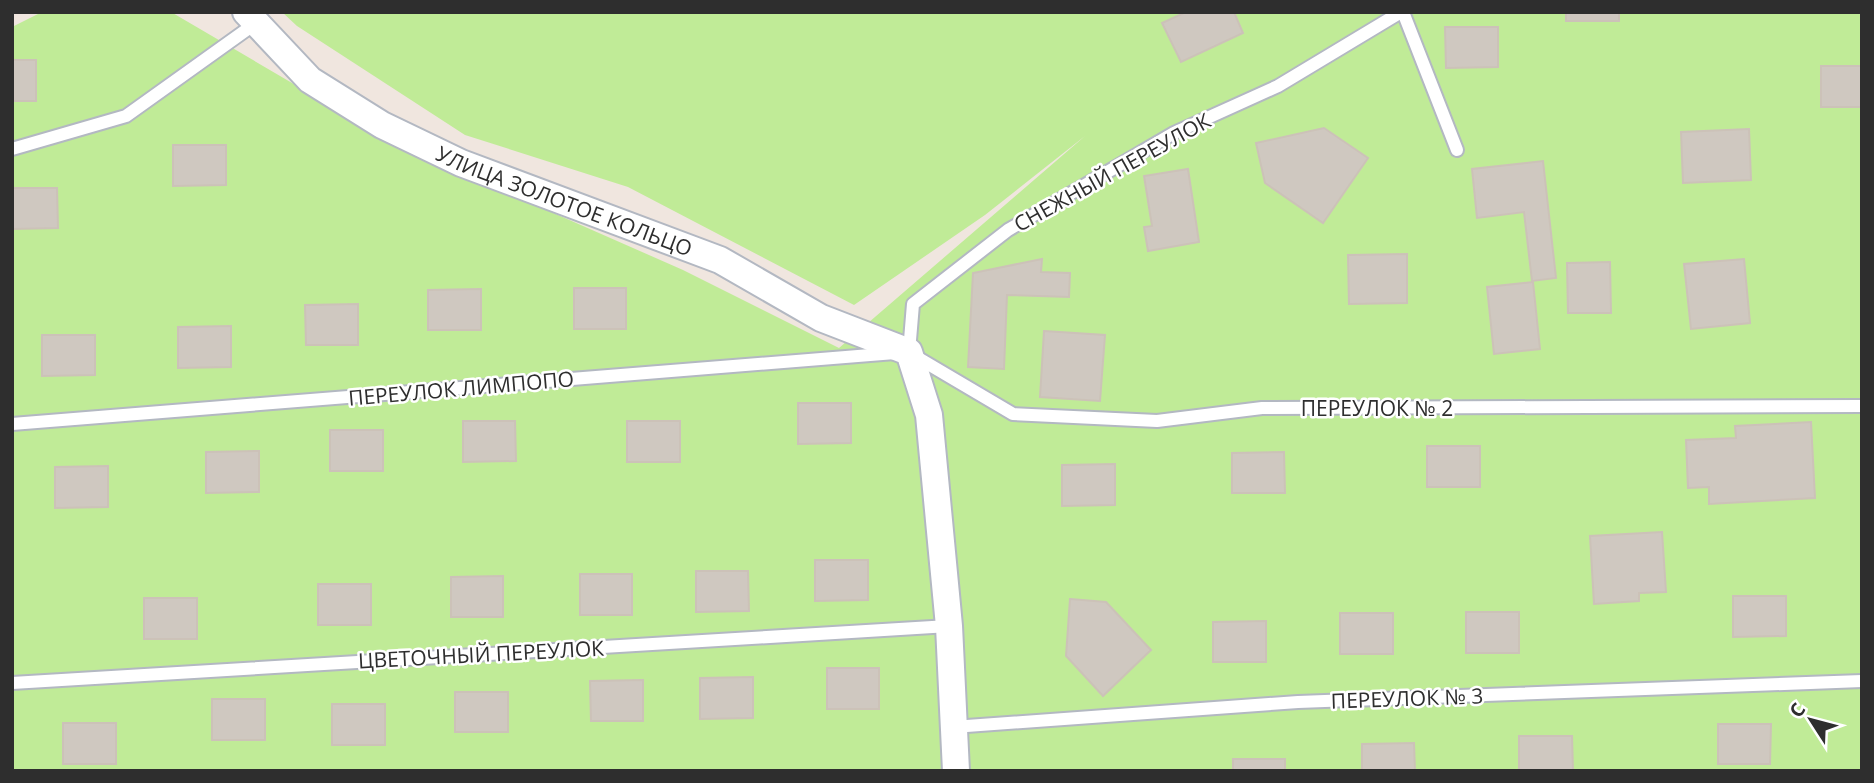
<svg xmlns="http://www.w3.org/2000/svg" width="1874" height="783" font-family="'Open Sans',sans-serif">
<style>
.green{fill:#c0eb97}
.building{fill:#cfc8c0;stroke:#ccc2b8;stroke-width:2}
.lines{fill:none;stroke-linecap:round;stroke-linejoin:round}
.lane-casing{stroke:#b3b8c2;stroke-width:16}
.street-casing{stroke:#b3b8c2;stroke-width:30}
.lane{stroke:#fff;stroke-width:12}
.street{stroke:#fff;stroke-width:26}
.labels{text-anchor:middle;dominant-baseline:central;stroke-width:5;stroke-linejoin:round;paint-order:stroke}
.street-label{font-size:21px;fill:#2e2e2e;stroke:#fff}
</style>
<rect width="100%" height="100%" fill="#f0e6df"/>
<path class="green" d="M42,12H171L316,97L431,159L683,270L839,348L1085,136L985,215L854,305L628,187L465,135L297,26L282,12H1862V771H12V27Z"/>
<g class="building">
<path d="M1186,12H1234L1243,33L1181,62L1162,23Z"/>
<rect x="1566" y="12" width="53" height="9"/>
<path d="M1445,27H1498V67L1446,68Z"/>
<rect x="12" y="60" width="24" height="41"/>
<rect x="1821" y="66" width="41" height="41"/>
<path d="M1324,128L1368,158L1323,223L1265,183L1256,143Z"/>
<path d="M1749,129L1751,180L1683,183L1681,132Z"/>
<path d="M173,145H226V185L173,186Z"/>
<path d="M1543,161L1556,278L1532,281L1524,212L1477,218L1472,169Z"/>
<path d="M1188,169L1199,242L1148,251L1144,227L1152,226L1144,176Z"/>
<path d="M12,188H57L58,228L12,229Z"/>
<path d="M1407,254V303L1349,304L1348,255Z"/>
<path d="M1042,259L1041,272L1070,273L1069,297L1007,295L1004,369L968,367L973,273Z"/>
<path d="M1744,259L1750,323L1691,329L1684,264Z"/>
<path d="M1610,262L1611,313H1568L1567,263Z"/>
<path d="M1533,282L1540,349L1494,354L1487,287Z"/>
<rect x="574" y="288" width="52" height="41"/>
<path d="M481,289V330H428V290Z"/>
<path d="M358,304V345H306L305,305Z"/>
<path d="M231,326V367L178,368V327Z"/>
<path d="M1044,331L1105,335L1100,401L1040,397Z"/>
<path d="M42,335H95V375L42,376Z"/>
<path d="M798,403H851V443L798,444Z"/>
<path d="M463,421H515L516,461L463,462Z"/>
<rect x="627" y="421" width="53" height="41"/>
<path d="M1811,422L1815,498L1709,504V487L1688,488L1686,440L1736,438L1735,426Z"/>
<rect x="330" y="430" width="53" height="41"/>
<rect x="1427" y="446" width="53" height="41"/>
<path d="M259,451V492L206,493V452Z"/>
<path d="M1284,452L1285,493H1232V453Z"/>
<path d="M1115,464V505L1062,506V465Z"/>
<path d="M108,466V507L55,508V467Z"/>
<path d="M1662,532L1666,592L1639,593V601L1594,604L1590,536Z"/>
<path d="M815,560H868V600L815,601Z"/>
<path d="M696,571H748L749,611L696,612Z"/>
<rect x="580" y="574" width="52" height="41"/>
<path d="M503,576V617H451V577Z"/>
<rect x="318" y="584" width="53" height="41"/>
<path d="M1733,596H1786V636L1733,637Z"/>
<rect x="144" y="598" width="53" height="41"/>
<path d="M1070,599L1106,602L1151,650L1103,696L1066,656Z"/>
<rect x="1466" y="612" width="53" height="41"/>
<rect x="1340" y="613" width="53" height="41"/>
<path d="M1266,621V662H1213V622Z"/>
<rect x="827" y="668" width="52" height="41"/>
<path d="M753,677V718L700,719V678Z"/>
<path d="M643,680V721H591L590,681Z"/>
<rect x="455" y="692" width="53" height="40"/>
<rect x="212" y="699" width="53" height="41"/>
<rect x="332" y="704" width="53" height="41"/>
<rect x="63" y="723" width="53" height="41"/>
<path d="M1718,724H1771L1770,764H1718Z"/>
<path d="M1519,736H1572L1573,771H1519Z"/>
<path d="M1414,743L1415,771H1362V744Z"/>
<rect x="1233" y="759" width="52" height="12"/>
</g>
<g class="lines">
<defs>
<g id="lane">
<path d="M1403,12L1457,150"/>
<path d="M12,149L126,116L256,23"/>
<path d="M909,352L913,304L1008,230L1174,133L1278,86L1401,12"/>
<path d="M913,355L1013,414L1157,421L1262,408L1862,406"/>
<path d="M12,424L895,353"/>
<path d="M12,683L949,626"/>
<path d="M953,727L1298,702L1862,681"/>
</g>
<g id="street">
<path id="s1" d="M246,12L310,80L382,125L461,163L720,260L821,318L909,352L929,415L949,626L956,771"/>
</g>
</defs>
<use href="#lane" class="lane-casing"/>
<use href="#street" class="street-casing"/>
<use href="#lane" class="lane"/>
<use href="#street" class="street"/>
</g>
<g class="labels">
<g class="street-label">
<text transform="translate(1112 172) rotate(-29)">СНЕЖНЫЙ ПЕРЕУЛОК</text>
<text stroke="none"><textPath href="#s1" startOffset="376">УЛИЦА ЗОЛОТОЕ КОЛЬЦО</textPath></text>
<text transform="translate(461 388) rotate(-5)">ПЕРЕУЛОК ЛИМПОПО</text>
<text x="1377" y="408">ПЕРЕУЛОК № 2</text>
<text transform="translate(481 654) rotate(-3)">ЦВЕТОЧНЫЙ ПЕРЕУЛОК</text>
<text transform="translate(1407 698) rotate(-2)">ПЕРЕУЛОК № 3</text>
</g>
</g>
<rect width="1874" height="783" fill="none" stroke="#2e2e2e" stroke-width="28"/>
<g transform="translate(1811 720) rotate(306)" stroke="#ffffff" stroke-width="5" paint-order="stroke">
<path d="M0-5L12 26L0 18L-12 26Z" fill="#2e2e2e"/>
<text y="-10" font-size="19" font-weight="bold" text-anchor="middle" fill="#2e2e2e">С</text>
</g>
</svg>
